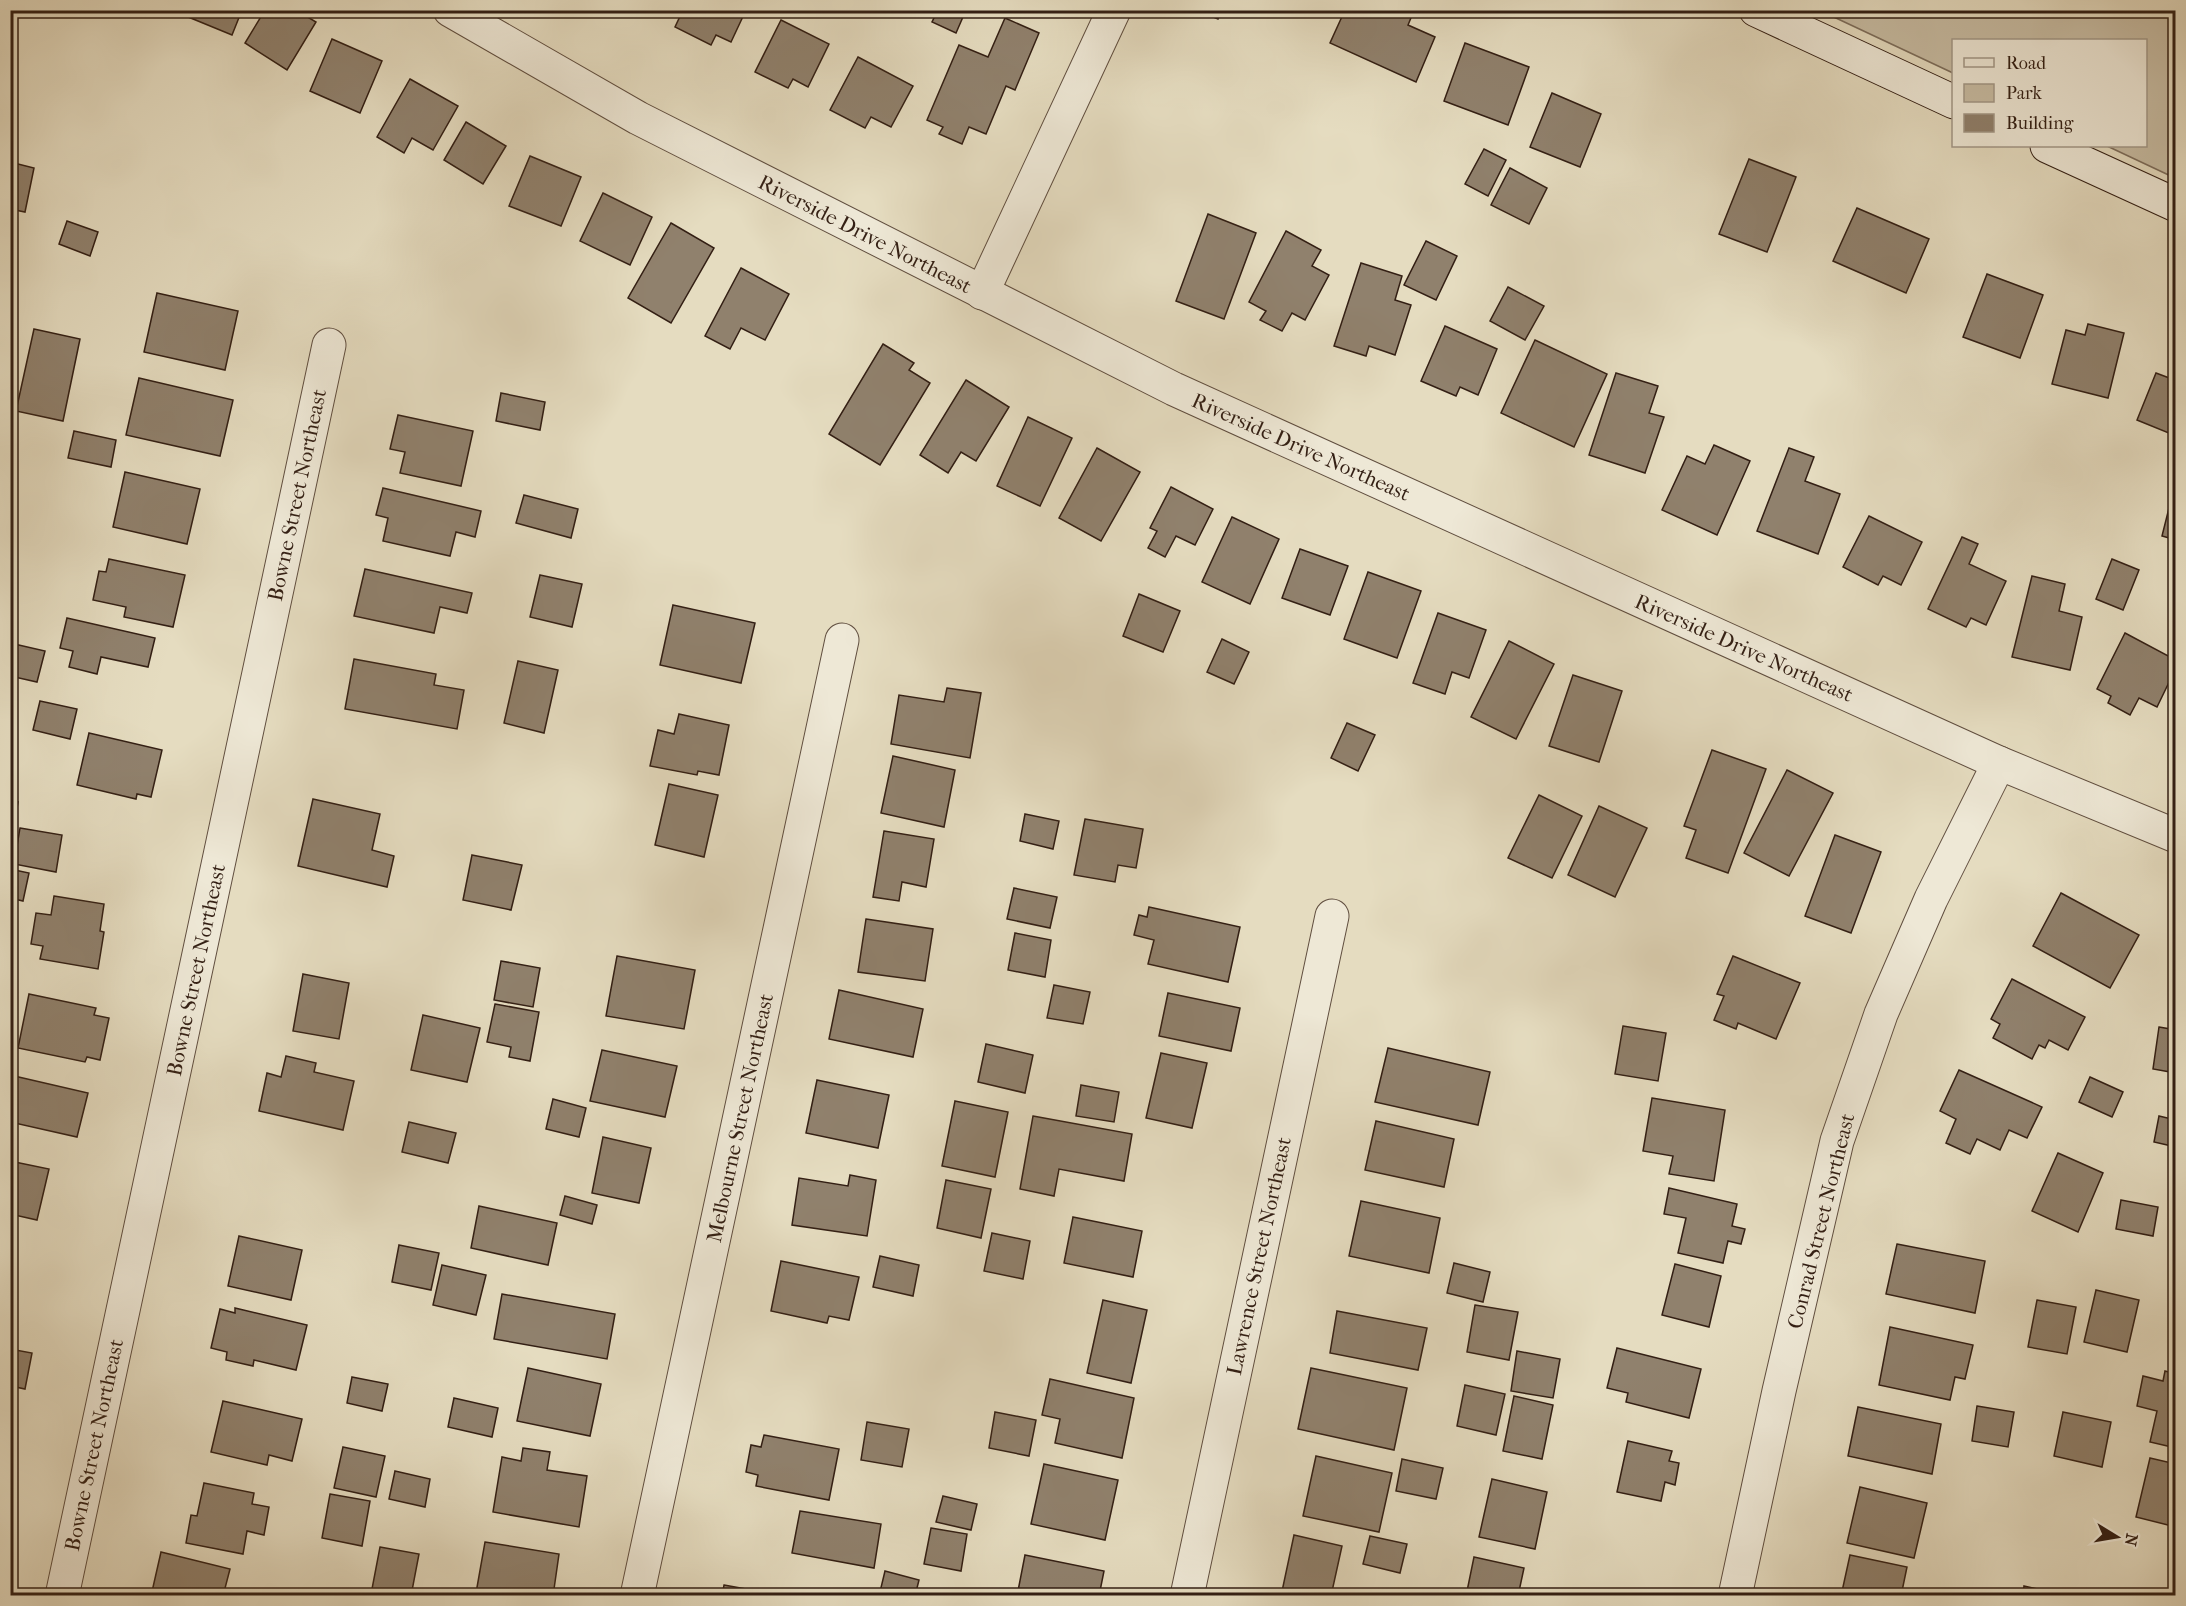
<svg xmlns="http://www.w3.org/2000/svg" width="2186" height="1606" font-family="'IM FELL French Canon',serif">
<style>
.green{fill:#c7bca3;stroke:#7d6e5c;stroke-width:1.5}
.building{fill:#90816d;stroke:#331f14;stroke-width:1.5}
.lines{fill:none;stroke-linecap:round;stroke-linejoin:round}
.minor-casing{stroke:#604e3f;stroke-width:35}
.secondary-casing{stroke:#331f14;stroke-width:35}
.minor{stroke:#eee8d6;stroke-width:33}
.secondary{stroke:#eee8d6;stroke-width:33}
.labels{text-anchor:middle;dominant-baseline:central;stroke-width:4.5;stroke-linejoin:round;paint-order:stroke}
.street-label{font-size:21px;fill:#331f14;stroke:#eee8d6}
</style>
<rect width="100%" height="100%" fill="#e5dcc0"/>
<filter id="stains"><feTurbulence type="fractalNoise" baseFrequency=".00333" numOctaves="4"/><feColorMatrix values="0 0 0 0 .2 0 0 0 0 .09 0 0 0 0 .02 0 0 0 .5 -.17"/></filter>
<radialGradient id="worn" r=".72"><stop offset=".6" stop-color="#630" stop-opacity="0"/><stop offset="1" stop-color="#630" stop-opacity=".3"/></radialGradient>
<path class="green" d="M1821,11H2175V178L2107,146H2146V40H1954L1953,73Z"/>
<g class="building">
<path d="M183,10H242L232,35L181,14Z"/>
<path d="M265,10H296L316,22L287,70L245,43Z"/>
<path d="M683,10H746L731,42L716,35L711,45L675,27Z"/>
<path d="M938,10H966L956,33L932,22Z"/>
<path d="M1197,10H1222L1218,19Z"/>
<path d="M1345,10H1407L1413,13L1408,25L1435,37L1416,82L1330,43Z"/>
<path d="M1005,18L1039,33L1015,90L1006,86L986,134L969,127L962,144L939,134L943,127L927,120L959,45L988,57Z"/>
<path d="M781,20L829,44L808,87L793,79L788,88L755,72Z"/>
<path d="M332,39L382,61L360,113L310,91Z"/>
<path d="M1465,43L1529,67L1508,125L1444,101Z"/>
<path d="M858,57L913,86L891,127L871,117L865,128L830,110Z"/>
<path d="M410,79L458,106L433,150L412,138L404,153L377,137Z"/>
<path d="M1552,93L1601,114L1580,167L1530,147Z"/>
<path d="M466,122L506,146L483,184L444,160Z"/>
<path d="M1484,149L1506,160L1488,196L1465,184Z"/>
<path d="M530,156L581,177L561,226L509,206Z"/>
<path d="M1749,159L1796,177L1767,252L1719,234Z"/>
<path d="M10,162L34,168L25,212L10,209Z"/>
<path d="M1510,168L1547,188L1529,224L1491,205Z"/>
<path d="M603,193L652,217L630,265L580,241Z"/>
<path d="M1857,208L1929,239L1906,293L1833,261Z"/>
<path d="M1208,214L1256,233L1224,319L1176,301Z"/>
<path d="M67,221L98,232L90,256L59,244Z"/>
<path d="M671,223L714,248L671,323L628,298Z"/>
<path d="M1286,231L1321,250L1312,266L1329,275L1305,320L1292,313L1282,331L1260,320L1266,311L1249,302Z"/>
<path d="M1426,241L1457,256L1436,300L1404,285Z"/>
<path d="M1361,263L1402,276L1395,300L1411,305L1395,355L1369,346L1366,356L1334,346Z"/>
<path d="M741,268L789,294L765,340L741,328L730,349L705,336Z"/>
<path d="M1987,274L2043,295L2020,358L1963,337Z"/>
<path d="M1508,287L1544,306L1525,340L1490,321Z"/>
<path d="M10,289H14L10,307Z"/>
<path d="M157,293L238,311L225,370L144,352Z"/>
<path d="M2088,324L2124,333L2108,398L2052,384L2066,330L2085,335Z"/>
<path d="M1445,326L1497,349L1478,395L1460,387L1456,396L1421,381Z"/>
<path d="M34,329L80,339L63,421L16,411Z"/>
<path d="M1535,340L1607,374L1574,447L1501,413Z"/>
<path d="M883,344L914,363L909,370L930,383L880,465L829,434Z"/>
<path d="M2176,370V436L2137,420L2156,373L2172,379Z"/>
<path d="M1616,373L1658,386L1649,413L1664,417L1645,473L1589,455Z"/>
<path d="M139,378L233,400L220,456L126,435Z"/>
<path d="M966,380L1009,407L976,461L961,452L948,473L920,455Z"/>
<path d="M501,393L545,402L540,430L496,421Z"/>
<path d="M398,415L473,431L461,486L400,473L405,452L390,449Z"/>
<path d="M1028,417L1072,438L1040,506L997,486Z"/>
<path d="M74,431L116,440L111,467L68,458Z"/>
<path d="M1714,445L1750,461L1717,535L1662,510L1687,456L1705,464Z"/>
<path d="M1097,448L1140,472L1101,541L1059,518Z"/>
<path d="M1789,448L1814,457L1805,481L1840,494L1818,554L1757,531Z"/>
<path d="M125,472L200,489L187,544L113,527Z"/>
<path d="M1171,487L1213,509L1195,545L1176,536L1165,557L1148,548L1157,531L1150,528Z"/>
<path d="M383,488L481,511L475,537L456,532L450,556L383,541L388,518L376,515Z"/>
<path d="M524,495L578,509L571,538L516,523Z"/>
<path d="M2171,500L2176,501V540L2162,536Z"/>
<path d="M1869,516L1922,542L1901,585L1883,576L1878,585L1843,567Z"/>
<path d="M1232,517L1279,539L1250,604L1202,582Z"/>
<path d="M1962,537L1978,544L1969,564L2006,581L1986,625L1971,618L1966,627L1928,609Z"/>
<path d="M1300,549L1348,566L1330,615L1282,598Z"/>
<path d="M109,559L185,575L173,627L124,617L126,607L93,600L99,571L106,572Z"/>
<path d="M2112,559L2139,570L2123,610L2096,599Z"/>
<path d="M365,569L472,593L467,613L440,607L434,633L354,616Z"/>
<path d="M1368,572L1421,591L1397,658L1344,639Z"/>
<path d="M540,575L582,584L572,627L530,617Z"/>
<path d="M2032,576L2065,584L2059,611L2082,617L2070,670L2012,657Z"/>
<path d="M1139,594L1180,611L1163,652L1123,636Z"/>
<path d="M673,605L755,623L741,683L660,665Z"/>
<path d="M1438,613L1486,630L1469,678L1452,672L1445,694L1413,683Z"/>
<path d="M67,618L155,638L148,667L101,657L97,674L69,667L73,651L60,648Z"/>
<path d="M2125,633L2174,659L2170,668L2175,670L2157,707L2139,698L2130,715L2108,703L2111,696L2097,689Z"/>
<path d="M1222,639L1249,652L1234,684L1207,672Z"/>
<path d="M1509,641L1554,664L1516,739L1471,717Z"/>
<path d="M10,643L45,651L37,682L10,676Z"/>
<path d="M354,659L436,674L434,685L464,690L457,729L345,709Z"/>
<path d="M518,661L558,670L544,733L504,723Z"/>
<path d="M1573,675L1622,691L1599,762L1549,746Z"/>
<path d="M947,688L981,693L970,758L891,744L899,695L944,702Z"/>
<path d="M40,701L77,709L70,739L33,730Z"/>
<path d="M679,714L729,725L719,775L698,771L697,775L650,766L658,730L674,734Z"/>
<path d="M1347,723L1375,735L1358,771L1331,758Z"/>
<path d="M89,733L162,750L151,797L137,794L136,799L77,785Z"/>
<path d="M1712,750L1766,769L1728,873L1686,858L1696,830L1684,826Z"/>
<path d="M893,756L955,770L944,827L881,813Z"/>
<path d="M1787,770L1833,793L1789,876L1744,853Z"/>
<path d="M669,784L718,795L704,857L655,845Z"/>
<path d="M10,786H14L11,801L18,802L14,826H10Z"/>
<path d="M1539,795L1582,816L1552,878L1508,858Z"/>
<path d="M313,799L380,814L372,850L394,856L387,887L298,866Z"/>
<path d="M1599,806L1647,828L1615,897L1568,875Z"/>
<path d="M1025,814L1059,821L1053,849L1020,841Z"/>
<path d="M1085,819L1143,829L1136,868L1118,865L1115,882L1074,875Z"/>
<path d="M20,828L62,835L56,872L14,864Z"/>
<path d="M884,831L934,839L926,887L902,882L899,901L873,897Z"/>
<path d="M1835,835L1881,852L1851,933L1805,916Z"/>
<path d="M472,855L522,865L511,910L463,900Z"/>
<path d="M10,869L29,873L23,901L10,898Z"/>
<path d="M1014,888L1057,897L1050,928L1007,919Z"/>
<path d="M2061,893L2139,935L2110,988L2033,946Z"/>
<path d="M54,896L104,904L100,931L104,932L98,969L40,959L43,946L31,944L36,913L51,915Z"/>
<path d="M1149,907L1240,927L1228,982L1148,964L1154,940L1134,935L1139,915L1147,917Z"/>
<path d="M866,919L933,929L925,981L858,972Z"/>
<path d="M1015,933L1051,940L1045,977L1008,970Z"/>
<path d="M617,956L695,970L684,1029L606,1016Z"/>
<path d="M1733,956L1800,983L1776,1039L1738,1023L1736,1029L1714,1020L1724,996L1717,994Z"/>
<path d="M501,961L540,968L533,1007L494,1000Z"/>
<path d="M303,974L349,983L339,1039L293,1031Z"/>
<path d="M2012,979L2085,1017L2068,1050L2049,1040L2045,1048L2039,1045L2032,1059L1993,1038L2000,1024L1991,1019Z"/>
<path d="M1054,985L1090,992L1083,1024L1047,1018Z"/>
<path d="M839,990L923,1009L913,1057L829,1039Z"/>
<path d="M1168,993L1240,1008L1231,1051L1159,1036Z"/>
<path d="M29,994L96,1008L94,1015L109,1018L100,1060L87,1057L85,1062L18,1048Z"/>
<path d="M495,1004L539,1012L530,1061L509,1057L511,1047L487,1042Z"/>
<path d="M423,1015L480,1028L467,1082L411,1070Z"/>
<path d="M1623,1026L1666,1033L1658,1081L1615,1074Z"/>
<path d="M2159,1027L2176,1030V1073L2153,1069Z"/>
<path d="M986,1044L1033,1055L1025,1093L978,1082Z"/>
<path d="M1388,1048L1490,1072L1478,1125L1375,1102Z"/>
<path d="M602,1050L677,1066L665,1117L590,1101Z"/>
<path d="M1161,1053L1207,1063L1192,1128L1146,1118Z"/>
<path d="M286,1056L316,1063L314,1072L354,1081L343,1130L259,1111L267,1073L281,1077Z"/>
<path d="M1959,1070L2042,1107L2027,1138L2009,1130L2000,1150L1977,1139L1970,1154L1946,1143L1956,1119L1940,1111Z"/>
<path d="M10,1075L88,1093L77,1137L10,1122Z"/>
<path d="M2090,1077L2123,1092L2112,1117L2079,1102Z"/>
<path d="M817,1080L889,1095L878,1148L806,1133Z"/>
<path d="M1081,1085L1119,1092L1114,1122L1076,1116Z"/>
<path d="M1652,1098L1725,1110L1714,1181L1669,1174L1673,1156L1643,1151Z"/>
<path d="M553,1099L586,1108L579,1137L546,1129Z"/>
<path d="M955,1101L1008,1112L995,1177L942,1166Z"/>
<path d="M1033,1116L1132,1134L1124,1181L1059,1169L1054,1196L1020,1189Z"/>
<path d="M2159,1116L2176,1120V1147L2154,1142Z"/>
<path d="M1376,1121L1454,1139L1444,1187L1365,1170Z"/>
<path d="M409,1122L456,1133L448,1163L402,1152Z"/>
<path d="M603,1137L651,1148L639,1203L592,1193Z"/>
<path d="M2058,1153L2103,1173L2078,1232L2032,1211Z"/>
<path d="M10,1161L49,1169L37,1220L10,1214Z"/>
<path d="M850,1175L876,1180L867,1236L792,1225L799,1178L848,1186Z"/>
<path d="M946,1180L991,1189L981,1238L937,1228Z"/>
<path d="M1669,1188L1737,1204L1732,1226L1745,1229L1741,1244L1728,1241L1723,1263L1678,1253L1686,1218L1664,1214Z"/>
<path d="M565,1196L597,1205L592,1224L560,1215Z"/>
<path d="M2121,1200L2158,1207L2153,1236L2116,1229Z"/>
<path d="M1361,1201L1440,1218L1429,1273L1349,1256Z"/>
<path d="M479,1206L557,1223L548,1265L471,1248Z"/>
<path d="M1073,1217L1142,1231L1133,1277L1064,1263Z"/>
<path d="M992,1233L1030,1241L1023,1279L984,1271Z"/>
<path d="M239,1236L302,1250L291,1300L228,1286Z"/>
<path d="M1897,1244L1985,1261L1975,1313L1886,1294Z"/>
<path d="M399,1245L439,1253L431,1290L392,1282Z"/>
<path d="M880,1256L919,1265L913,1296L873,1287Z"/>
<path d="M781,1261L859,1277L849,1320L829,1316L827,1323L771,1311Z"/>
<path d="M1454,1263L1490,1272L1483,1302L1447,1293Z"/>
<path d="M1675,1264L1721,1276L1709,1327L1662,1315Z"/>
<path d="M442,1265L486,1275L476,1315L433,1305Z"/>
<path d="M2096,1290L2139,1300L2127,1352L2084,1342Z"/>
<path d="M502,1294L615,1314L607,1359L494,1339Z"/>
<path d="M1103,1300L1147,1310L1131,1383L1087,1373Z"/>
<path d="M2037,1300L2076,1307L2067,1354L2028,1347Z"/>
<path d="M1475,1305L1518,1312L1509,1360L1467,1352Z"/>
<path d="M235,1308L307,1325L296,1370L254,1360L253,1366L226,1360L227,1352L211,1348L220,1309L235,1313Z"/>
<path d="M1337,1311L1427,1328L1418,1370L1330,1353Z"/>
<path d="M1890,1327L1973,1345L1965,1379L1955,1377L1950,1400L1879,1385Z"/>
<path d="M1617,1348L1701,1369L1689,1418L1626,1402L1628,1393L1607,1388Z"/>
<path d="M10,1349L32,1353L25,1389L11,1386L10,1390Z"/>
<path d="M1517,1351L1560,1359L1553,1398L1511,1391Z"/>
<path d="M528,1368L601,1384L590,1436L517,1421Z"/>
<path d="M1311,1368L1407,1388L1394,1450L1298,1429Z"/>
<path d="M2165,1371L2176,1374V1448L2150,1442L2157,1411L2137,1406L2143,1376L2163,1381Z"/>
<path d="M352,1377L388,1384L382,1411L347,1403Z"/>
<path d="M1050,1379L1134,1398L1122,1458L1055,1443L1060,1419L1042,1415Z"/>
<path d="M1465,1385L1505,1394L1496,1435L1457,1426Z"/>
<path d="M1514,1396L1553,1405L1542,1459L1503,1451Z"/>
<path d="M454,1398L498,1408L492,1437L448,1427Z"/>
<path d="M223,1401L302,1419L292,1461L269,1455L267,1465L211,1452Z"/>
<path d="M1977,1406L2014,1412L2008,1447L1972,1441Z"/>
<path d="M1858,1407L1941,1424L1932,1474L1848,1456Z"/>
<path d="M995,1412L1036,1420L1029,1456L989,1448Z"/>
<path d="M2063,1412L2111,1422L2102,1467L2054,1456Z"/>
<path d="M867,1422L909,1429L902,1467L861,1460Z"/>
<path d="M764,1435L839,1449L829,1500L756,1486L758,1475L746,1472L751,1445L761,1447Z"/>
<path d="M1628,1441L1672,1451L1669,1461L1679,1463L1675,1485L1665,1482L1661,1501L1617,1492Z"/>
<path d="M343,1447L385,1456L376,1497L334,1488Z"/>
<path d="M523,1448L550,1452L547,1470L587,1476L579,1527L493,1512L502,1457L521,1461Z"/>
<path d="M1316,1456L1392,1473L1379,1532L1303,1516Z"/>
<path d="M2150,1458L2176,1464V1527L2136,1517Z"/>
<path d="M1402,1459L1443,1468L1436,1499L1396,1491Z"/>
<path d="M1044,1464L1118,1480L1105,1540L1031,1524Z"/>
<path d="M395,1471L430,1479L425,1507L389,1499Z"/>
<path d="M1492,1479L1547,1492L1535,1549L1479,1537Z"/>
<path d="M204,1483L254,1493L252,1504L269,1507L264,1535L247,1531L243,1554L186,1543L191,1515L197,1516Z"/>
<path d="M1860,1487L1927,1503L1914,1558L1847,1543Z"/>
<path d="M330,1494L370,1501L362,1546L322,1538Z"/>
<path d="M943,1496L977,1504L971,1530L936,1522Z"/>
<path d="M800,1511L881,1524L874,1568L792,1553Z"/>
<path d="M931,1528L967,1534L961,1571L924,1564Z"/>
<path d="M1294,1535L1342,1546L1331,1596H1281Z"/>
<path d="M1370,1536L1407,1544L1400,1573L1363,1564Z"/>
<path d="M485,1542L559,1554L553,1596H490L476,1593Z"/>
<path d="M380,1547L419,1554L411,1596L372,1589Z"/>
<path d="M161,1552L230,1569L223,1596H151Z"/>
<path d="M1025,1555L1104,1571L1099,1596H1017Z"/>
<path d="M1850,1555L1907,1567L1901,1596H1841Z"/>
<path d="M1474,1557L1524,1568L1518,1596H1466Z"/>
<path d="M885,1571L919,1580L915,1596H879Z"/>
<path d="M724,1585L785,1596H722Z"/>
<path d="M2024,1586L2069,1596H2023Z"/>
</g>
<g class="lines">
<defs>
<g id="minor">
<path d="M450,10L638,118L1174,389L1999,763L2176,836"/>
<path d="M982,293L1114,10"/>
<path d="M62,1596L329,345"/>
<path d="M637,1596L842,640"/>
<path d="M1187,1596L1332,916"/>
<path d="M1735,1596L1779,1391L1837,1141L1881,1014L1931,899L1999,763"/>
</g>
<g id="secondary">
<path d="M1756,10L1954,102"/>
<path d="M2047,146L2176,205"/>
</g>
</defs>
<use href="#minor" class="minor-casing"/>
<use href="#secondary" class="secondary-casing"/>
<use href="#minor" class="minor"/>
<use href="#secondary" class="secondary"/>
</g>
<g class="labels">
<g class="street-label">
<text transform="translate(865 234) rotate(27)">Riverside Drive Northeast</text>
<text transform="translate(1301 447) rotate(24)">Riverside Drive Northeast</text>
<text transform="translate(297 495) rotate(-78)">Bowne Street Northeast</text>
<text transform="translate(1744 648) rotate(24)">Riverside Drive Northeast</text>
<text transform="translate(196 970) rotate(-78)">Bowne Street Northeast</text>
<text transform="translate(740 1118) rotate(-78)">Melbourne Street Northeast</text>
<text transform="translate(1821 1221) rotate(-76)">Conrad Street Northeast</text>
<text transform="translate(1259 1256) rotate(-78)">Lawrence Street Northeast</text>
<text transform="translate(94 1445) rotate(-78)">Bowne Street Northeast</text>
</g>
</g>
<rect width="2186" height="1606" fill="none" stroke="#e5dcc0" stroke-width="36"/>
<rect x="12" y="12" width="2162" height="1582" fill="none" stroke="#331f14" stroke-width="3"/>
<rect x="18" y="18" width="2150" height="1570" fill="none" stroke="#331f14" stroke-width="1.5"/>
<rect x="1952" y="39" width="195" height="108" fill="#eee8d6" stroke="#a39888" stroke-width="1.5"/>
<rect x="1964" y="58" width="30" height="9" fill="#eee8d6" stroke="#a39888" stroke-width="1.5"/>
<text x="2006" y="69" font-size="18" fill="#331f14">Road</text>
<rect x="1964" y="84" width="30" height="18" fill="#c7bca3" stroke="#a39888" stroke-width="1.5"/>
<text x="2006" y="99" font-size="18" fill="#331f14">Park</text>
<rect x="1964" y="114" width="30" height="18" fill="#90816d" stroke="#a39888" stroke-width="1.5"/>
<text x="2006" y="129" font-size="18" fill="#331f14">Building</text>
<g transform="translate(2117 1537) rotate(101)" stroke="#eee8d6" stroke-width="4.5" paint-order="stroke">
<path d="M0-4.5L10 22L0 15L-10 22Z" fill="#331f14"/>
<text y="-9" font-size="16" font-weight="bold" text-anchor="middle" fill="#331f14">N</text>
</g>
<rect width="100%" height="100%" filter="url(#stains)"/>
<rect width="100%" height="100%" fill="url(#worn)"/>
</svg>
